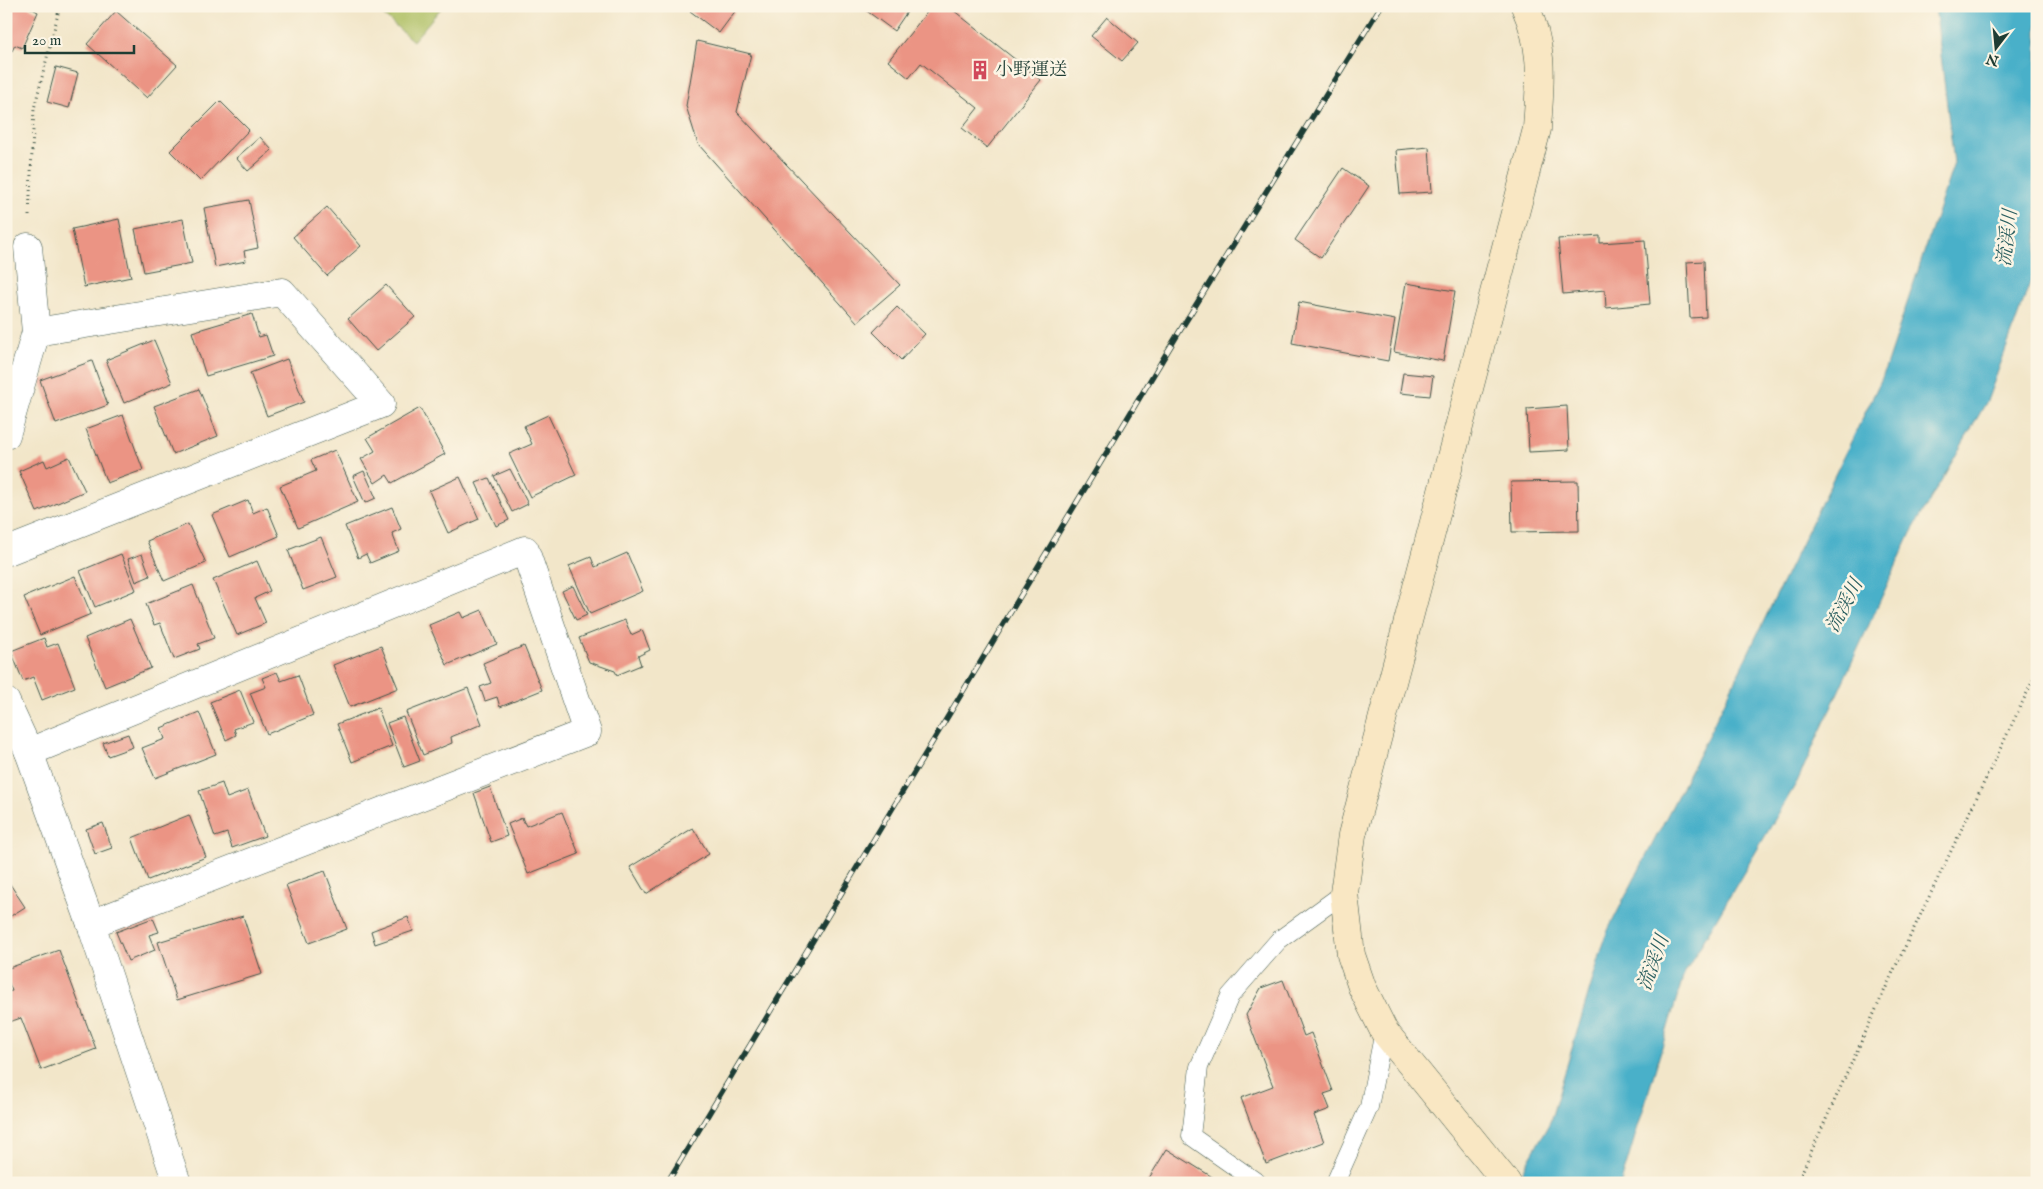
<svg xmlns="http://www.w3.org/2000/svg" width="2043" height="1189" font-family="'IM FELL English','Noto Serif JP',serif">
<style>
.green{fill:#acbe61;stroke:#667e4a}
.water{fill:#4ab0c9;stroke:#34767e}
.building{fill:#eb9484}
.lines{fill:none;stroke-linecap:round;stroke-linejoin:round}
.lane-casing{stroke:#3f564a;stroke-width:19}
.street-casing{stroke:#3f564a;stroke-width:29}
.secondary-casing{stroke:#3f564a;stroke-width:29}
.path{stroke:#3f564a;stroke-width:3;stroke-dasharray:1 4;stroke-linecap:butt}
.lane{stroke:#fff;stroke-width:18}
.street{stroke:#fff;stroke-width:28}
.secondary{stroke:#f9e7c3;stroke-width:28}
.rail-casing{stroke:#1f3d34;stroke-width:5.5}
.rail{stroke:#fcf5e5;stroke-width:4;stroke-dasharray:11;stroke-linecap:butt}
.labels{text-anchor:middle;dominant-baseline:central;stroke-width:5;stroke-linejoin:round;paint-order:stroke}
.poi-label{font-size:18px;fill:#1f3d34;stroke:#fcf5e5;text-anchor:start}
.water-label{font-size:19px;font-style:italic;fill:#2c6061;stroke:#fcf5e5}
</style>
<rect width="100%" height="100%" fill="#fcf5e5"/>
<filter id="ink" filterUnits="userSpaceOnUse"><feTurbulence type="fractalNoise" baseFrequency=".02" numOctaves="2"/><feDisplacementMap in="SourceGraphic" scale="10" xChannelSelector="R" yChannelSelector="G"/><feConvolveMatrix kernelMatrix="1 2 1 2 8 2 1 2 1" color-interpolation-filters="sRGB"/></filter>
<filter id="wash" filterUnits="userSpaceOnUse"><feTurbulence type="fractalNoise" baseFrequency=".0096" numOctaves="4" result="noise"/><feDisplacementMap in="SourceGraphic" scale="20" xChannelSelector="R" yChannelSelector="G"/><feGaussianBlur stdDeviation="1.12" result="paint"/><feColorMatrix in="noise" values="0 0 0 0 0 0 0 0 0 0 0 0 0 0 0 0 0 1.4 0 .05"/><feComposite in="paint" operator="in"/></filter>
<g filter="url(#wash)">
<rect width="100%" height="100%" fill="#f2e6c9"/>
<path class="green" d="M373,6H443L413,41Z"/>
<path class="water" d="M1935,6H2037V264L1987,401L1911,533L1797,782L1684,974L1621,1183H1516L1550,1122L1607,932L1700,752L1882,378L1954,163Z"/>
<g id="blocks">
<g class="building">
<path d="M6,6H27L38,12L22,48L15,45L12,51L6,49Z"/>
<path d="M694,6H739L719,33L690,11Z"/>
<path d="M860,6H911L894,31Z"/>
<path d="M932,6H948L1041,80L987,148L962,128L978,108L921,63L909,78L888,61Z"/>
<path d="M116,11L177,65L147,98L87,44Z"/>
<path d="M1107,17L1138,43L1122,61L1091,36Z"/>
<path d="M697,41L751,54L737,112L900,285L857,322L698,144L686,106Z"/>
<path d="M56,67L78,73L69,108L47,102Z"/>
<path d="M220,101L249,130L200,181L170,151Z"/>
<path d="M260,137L272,150L248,171L236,158Z"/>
<path d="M1429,147L1432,192L1400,194L1396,150Z"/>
<path d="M1343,168L1369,186L1321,258L1295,240Z"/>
<path d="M249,200L258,248L244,251L246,261L215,267L204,208Z"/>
<path d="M327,207L361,246L327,276L293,237Z"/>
<path d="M119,219L131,277L84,287L72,229Z"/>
<path d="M183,219L192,263L144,272L135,229Z"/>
<path d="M1600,236V243L1645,240L1650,304L1606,308L1605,290L1563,294L1558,239Z"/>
<path d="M1704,261L1706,317L1690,318L1687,262Z"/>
<path d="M1406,283L1455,291L1443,361L1394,352Z"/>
<path d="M386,285L415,317L376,351L348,319Z"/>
<path d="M1299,302L1395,320L1388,361L1292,343Z"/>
<path d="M897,307L925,334L901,360L873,332Z"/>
<path d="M252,314L259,337L266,335L273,356L206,376L192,332Z"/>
<path d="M154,340L172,383L124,403L106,360Z"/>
<path d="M287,359L304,402L267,416L250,373Z"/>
<path d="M92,361L108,405L56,424L40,380Z"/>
<path d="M1403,373L1433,376L1430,396L1400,393Z"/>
<path d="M199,389L218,436L173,454L154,406Z"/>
<path d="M1567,406L1569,450L1529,452L1527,409Z"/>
<path d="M420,408L445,454L392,483L387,475L375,483L361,459L375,451L367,438Z"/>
<path d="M123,415L143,470L107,483L86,429Z"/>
<path d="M548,415L576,475L530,497L509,454L532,444L524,426Z"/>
<path d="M335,450L358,502L298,528L280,486L316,471L311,460Z"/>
<path d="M69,457L85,491L37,512L19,471L44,460L47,467Z"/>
<path d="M510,469L528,504L512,512L494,476Z"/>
<path d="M364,471L376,498L365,503L353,476Z"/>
<path d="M460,477L479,519L448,533L429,491Z"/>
<path d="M489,478L509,520L496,526L476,483Z"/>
<path d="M1578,481L1579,531L1512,532L1511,482Z"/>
<path d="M248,500L253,513L267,507L279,536L230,557L212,515Z"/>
<path d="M392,507L401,529L392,533L399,551L370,563L366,554L358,558L345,526Z"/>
<path d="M188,524L206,563L164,581L147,541Z"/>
<path d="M321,537L337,577L303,590L288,550Z"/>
<path d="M627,553L643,591L590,614L569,566L591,557L595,567Z"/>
<path d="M121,554L136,590L95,607L80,571Z"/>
<path d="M142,554L150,576L136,582L128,559Z"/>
<path d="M257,561L270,591L255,598L266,623L237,635L213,580Z"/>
<path d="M75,576L91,614L40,635L24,597Z"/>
<path d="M193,585L214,638L198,644L200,649L174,659L160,623L154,625L146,604Z"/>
<path d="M573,586L587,615L576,620L562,591Z"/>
<path d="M482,610L497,644L447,665L429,625L460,612L463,618Z"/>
<path d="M130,619L151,668L105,687L85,638Z"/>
<path d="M625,620L631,635L642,630L650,650L638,656L641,665L617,675L615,671L589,662L579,638Z"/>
<path d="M44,638L47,647L58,643L75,687L42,700L33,677L23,681L11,651Z"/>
<path d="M381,646L398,688L350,707L333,665Z"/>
<path d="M524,646L542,690L500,707L497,697L485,701L480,687L491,683L483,663Z"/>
<path d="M277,672L281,681L298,675L313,715L267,734L250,693L266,687L262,678Z"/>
<path d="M468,688L482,724L451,737L452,743L423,755L406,712Z"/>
<path d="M240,690L253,722L234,729L236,735L226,740L210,702Z"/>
<path d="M378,708L392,746L352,762L337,724Z"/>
<path d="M199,712L216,754L155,778L142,748L165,739L161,728Z"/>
<path d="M403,717L420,761L404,767L387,723Z"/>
<path d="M128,734L133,747L108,756L103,743Z"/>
<path d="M222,783L227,798L248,790L265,836L232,848L227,833L215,837L199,791Z"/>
<path d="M490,787L507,836L491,842L474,793Z"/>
<path d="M562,812L579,854L528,874L508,824L522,818L526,826Z"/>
<path d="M189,815L206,857L148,880L132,838Z"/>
<path d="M103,823L112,848L95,854L86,829Z"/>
<path d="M693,828L709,854L646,894L630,867Z"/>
<path d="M325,871L347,929L309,943L286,885Z"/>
<path d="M6,878L25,907L6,919Z"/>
<path d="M243,916L262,974L177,1000L158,942Z"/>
<path d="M408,917L413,931L375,944L371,931Z"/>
<path d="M153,918L159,932L149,935L155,950L128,961L116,932Z"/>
<path d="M59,950L96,1049L41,1070L21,1018L6,1023V992L12,991L6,976V969Z"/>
<path d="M1283,980L1304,1036L1311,1033L1333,1091L1324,1094L1330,1109L1314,1115L1324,1142L1266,1164L1241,1098L1273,1086L1246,1015L1261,988Z"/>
<path d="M1167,1149L1222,1183H1146Z"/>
</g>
</g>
</g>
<g filter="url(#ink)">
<use href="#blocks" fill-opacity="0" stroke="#3f564a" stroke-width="1"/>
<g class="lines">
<defs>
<g id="lane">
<path d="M1258,1183L1191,1136L1199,1067L1230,996L1279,940L1344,893"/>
<path d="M1335,1183L1369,1107L1384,1031"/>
</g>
<g id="street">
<path d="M6,435L36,332L28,247"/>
<path d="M8,551L381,404L282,292L36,332"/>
<path d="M6,702L29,752L91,924L177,1183"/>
<path d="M29,752L525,550L587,732L91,924"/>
</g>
<path id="secondary" d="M1507,1183L1384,1031L1362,987L1351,955L1344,893L1352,835L1537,129C1540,81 1545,51 1525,6"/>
</defs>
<use href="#lane" class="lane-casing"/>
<use href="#street" class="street-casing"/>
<use href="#secondary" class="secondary-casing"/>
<g class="path">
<path d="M29,216L34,109L60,6"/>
<path d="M1797,1183L1892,974L2037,672"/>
</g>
<use href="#lane" class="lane"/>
<use href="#street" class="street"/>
<use href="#secondary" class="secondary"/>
<defs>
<path id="rail" d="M667,1183L1181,329L1381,6"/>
</defs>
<use href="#rail" class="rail-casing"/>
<use href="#rail" class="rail"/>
</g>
</g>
<defs>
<symbol id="building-bare" viewBox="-9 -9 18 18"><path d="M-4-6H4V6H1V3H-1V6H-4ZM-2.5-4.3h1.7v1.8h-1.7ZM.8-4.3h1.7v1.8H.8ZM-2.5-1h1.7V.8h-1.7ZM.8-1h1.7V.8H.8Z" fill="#d1495b" stroke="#fcf5e5" stroke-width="2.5" paint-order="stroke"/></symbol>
</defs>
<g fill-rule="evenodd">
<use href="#building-bare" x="966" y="56" width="28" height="28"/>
</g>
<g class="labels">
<g class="poi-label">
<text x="995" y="70">小野運送</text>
</g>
<g class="water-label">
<text transform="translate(2008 238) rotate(-83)">流渓川</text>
<text transform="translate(1845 606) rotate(-62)">流渓川</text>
<text transform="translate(1654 963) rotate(-70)">流渓川</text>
</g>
</g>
<rect width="2043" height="1189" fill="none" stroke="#fcf5e5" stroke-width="25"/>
<g transform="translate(1996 48) rotate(196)" stroke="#fcf5e5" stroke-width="4" paint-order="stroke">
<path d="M0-4L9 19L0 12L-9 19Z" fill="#1f3d34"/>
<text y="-8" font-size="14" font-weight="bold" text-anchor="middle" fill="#1f3d34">N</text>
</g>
<path d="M25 45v8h109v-8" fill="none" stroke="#1f3d34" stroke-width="2.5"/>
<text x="32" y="45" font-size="15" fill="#1f3d34" stroke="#fcf5e5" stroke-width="4" paint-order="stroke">20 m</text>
</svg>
